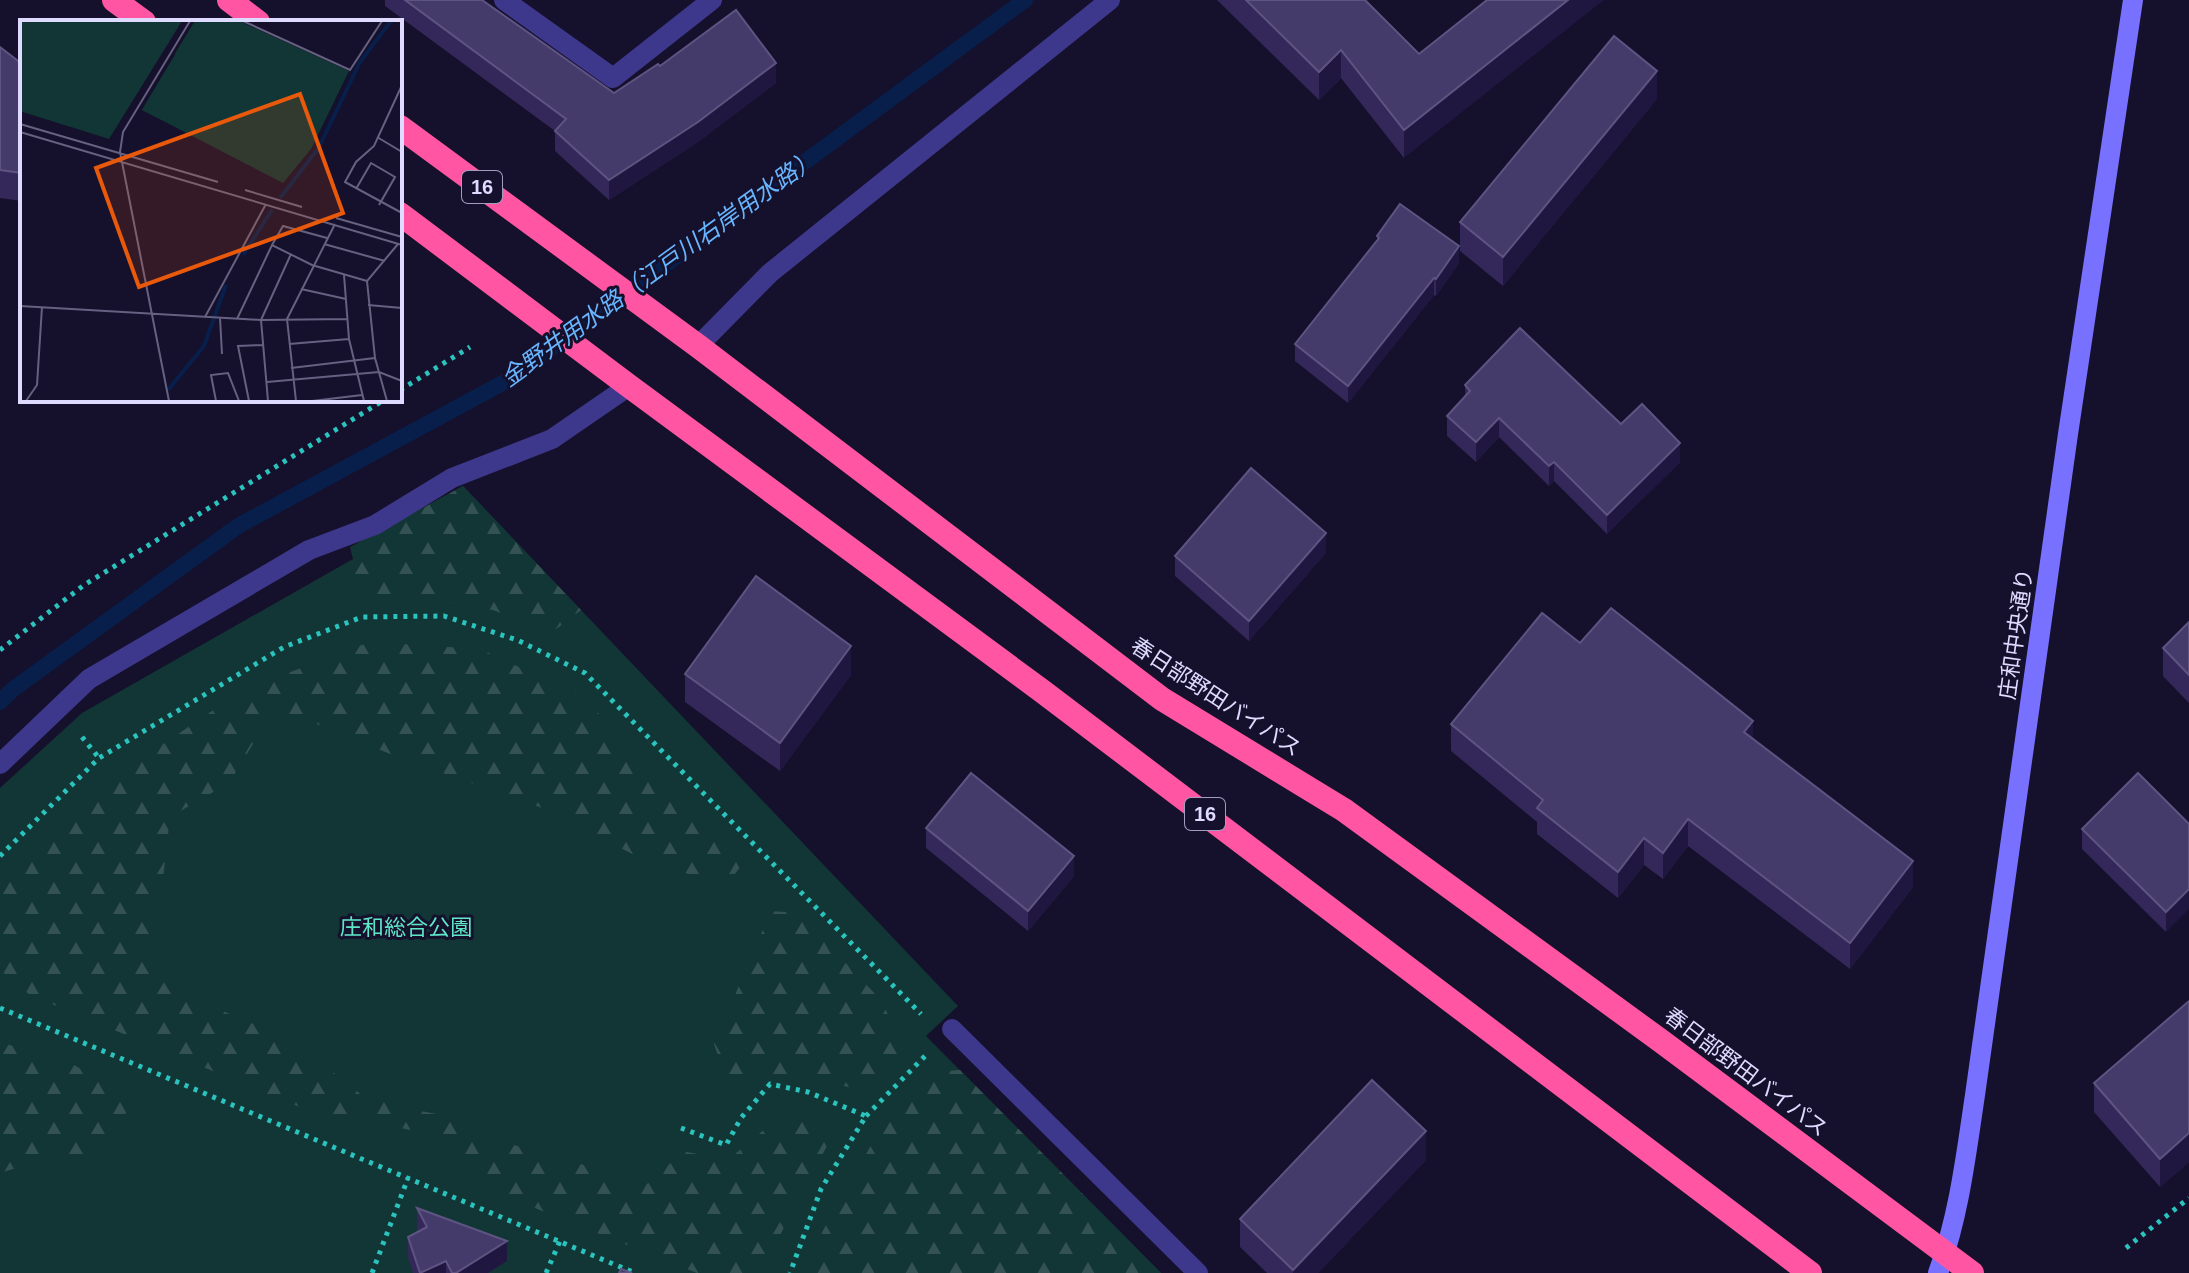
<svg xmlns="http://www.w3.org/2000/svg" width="2189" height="1273" font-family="Arial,'Noto Sans JP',sans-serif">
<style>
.green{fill:#123635}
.forest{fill:url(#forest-firs)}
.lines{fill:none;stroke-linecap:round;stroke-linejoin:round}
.stream{stroke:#081f4c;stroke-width:16}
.path{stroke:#2ac3bd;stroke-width:5;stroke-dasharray:4 6;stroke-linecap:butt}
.lane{stroke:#3e388c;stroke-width:20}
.street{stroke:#3e388c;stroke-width:20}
.secondary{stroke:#7871ff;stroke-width:20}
.highway{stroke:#ff55a2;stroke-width:24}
.wall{fill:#332859}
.shaded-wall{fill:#1f173f}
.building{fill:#453b6b;stroke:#5e5482;stroke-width:2}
.labels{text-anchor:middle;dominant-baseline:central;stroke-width:6;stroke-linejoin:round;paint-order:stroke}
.shield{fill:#15102b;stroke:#a29dbf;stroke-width:2}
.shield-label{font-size:20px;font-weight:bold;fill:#dfdaff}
.street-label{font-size:22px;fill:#dfdaff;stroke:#15102b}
.park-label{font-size:22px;fill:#5fe6c8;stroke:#15102b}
.water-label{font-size:24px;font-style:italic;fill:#68b5ff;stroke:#15102b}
.inset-river{fill:none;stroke:#081f4c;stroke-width:4}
.inset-road{fill:none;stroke:#666180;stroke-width:2}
.view{fill:#e8590c;fill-opacity:0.15;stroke:#e8590c;stroke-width:4}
.inset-edge{fill:none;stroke:#dfdaff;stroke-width:4}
</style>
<defs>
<pattern id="forest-firs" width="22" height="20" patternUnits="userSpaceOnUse" patternTransform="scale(2)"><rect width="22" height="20" fill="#123635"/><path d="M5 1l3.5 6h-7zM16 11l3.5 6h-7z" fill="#345253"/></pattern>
</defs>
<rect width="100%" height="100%" fill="#15102b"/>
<path class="green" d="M463,486L958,1006L926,1036L1161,1273H0V788L82,713L353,559L350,547Z"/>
<g class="forest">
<path d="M463,486L581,610L551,633L493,610L409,596L342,605L369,538Z"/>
<path d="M370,642L480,649L581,696L746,860L725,886L640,858L548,810L400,758L297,716H270L229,783L170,817L161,897L142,954L168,988L261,1027L299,1045L363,1096L404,1108L443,1115L510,1144L573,1161L642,1187L656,1178L682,1151L728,1160L771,1124L808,1111L828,1144L760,1273H697L475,1184L434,1135L387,1125L326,1118L30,995L0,970V891L116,776L243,690Z"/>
<path d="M771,911L798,913L878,997L903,1040L894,1069L859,1090L805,1075L758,1074L730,1090L714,1044Z"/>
<path d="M0,1042L74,1065L135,1100L98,1153L52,1157L0,1173Z"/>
<path d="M960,1070L1161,1273H810L820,1236L870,1147L921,1073Z"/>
</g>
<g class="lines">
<path class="stream" d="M0,702L12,690L238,526L510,379L1025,0"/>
<g class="path">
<path d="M400,390L470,347"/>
<path d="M0,650L84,585L384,400"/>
<path d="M82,737L99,758"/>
<path d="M0,856L99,758L284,647L362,617L444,616L517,640L585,673L921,1014"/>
<path d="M0,1008L635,1273"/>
<path d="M866,1116L927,1054"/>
<path d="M681,1128L726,1145L741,1118L770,1084L808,1092L866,1116L821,1189L790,1273"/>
<path d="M2126,1248L2189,1198"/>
<path d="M372,1273L408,1178"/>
<path d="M546,1273L560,1241"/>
</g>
<g class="lane">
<path d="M0,764L89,679L309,550L375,525L452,478L552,439L629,386"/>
<path d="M952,1029L1198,1273"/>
</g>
<g class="street">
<path d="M504,0L613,78L712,0"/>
<path d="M698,346L770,273L1110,0"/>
</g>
<path class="secondary" d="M1938,1273C1959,1216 1966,1155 1975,1095L2068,434L2133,0"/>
<g class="highway">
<path d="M114,0L144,22"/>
<path d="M229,0L258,22"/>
<path d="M400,127L698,346L1162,699L1344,810L1661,1041L1972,1273"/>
<path d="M400,214L629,386L1042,691L1810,1273"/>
</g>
</g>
<g class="wall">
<path d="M385,0H482L614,93L660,66L776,83L698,142L609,200L555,151V131L385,6Z"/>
<path d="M1217,0H1365L1419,54L1404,158L1341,78L1319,100Z"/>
<path d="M0,47L22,64V201L0,198Z"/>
<path d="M1657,99L1503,286L1460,251V222Z"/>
<path d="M1377,236L1459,263L1436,296L1434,295L1348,403L1295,361V344L1377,240Z"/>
<path d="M1465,385L1621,424L1680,462L1607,534L1554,481L1549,486L1499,437L1476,462L1447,436V416L1465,397Z"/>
<path d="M1326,553L1249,641L1175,576V556Z"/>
<path d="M2189,622V703L2163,676V648Z"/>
<path d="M1580,643L1753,738L1913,887L1850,969L1688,846L1663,879L1644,865L1618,898L1537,834V822L1451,751V724Z"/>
<path d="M685,674L851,675L780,771L685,702Z"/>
<path d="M2189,824L2166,932L2082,849V829Z"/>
<path d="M926,828L1074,876L1028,931L926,848Z"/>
<path d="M2189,1001V1162L2160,1187L2094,1112V1083Z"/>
<path d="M1426,1160L1318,1273H1267L1240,1247V1219Z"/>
<path d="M417,1208L507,1261L488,1273H413L408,1257V1237L418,1231L417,1229Z"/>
</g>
<g class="shaded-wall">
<path d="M1568,0H1604L1404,158V130Z"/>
<path d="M1341,50V78L1319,100V72Z"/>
<path d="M776,63V83L698,142L609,200V180Z"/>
<path d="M1657,71V99L1503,286V257Z"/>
<path d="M1459,246V263L1436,296V279Z"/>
<path d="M1434,278V295L1348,403V386Z"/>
<path d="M1499,418V437L1476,462V442Z"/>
<path d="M1680,443V462L1607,534V515Z"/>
<path d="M1554,462V481L1549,486V466Z"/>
<path d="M1326,533V553L1249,641V621Z"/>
<path d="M851,646V675L780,771V743Z"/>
<path d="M1753,721V748L1744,732Z"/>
<path d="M1688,819V846L1663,879V853Z"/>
<path d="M1644,838V865L1618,898V872Z"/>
<path d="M1074,856V876L1028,931V911Z"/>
<path d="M1913,861V887L1850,969V943Z"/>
<path d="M2189,889V909L2166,932V912Z"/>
<path d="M1426,1131V1160L1318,1273H1293V1270Z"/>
<path d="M2189,1133V1162L2160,1187V1159Z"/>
<path d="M507,1241V1261L488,1273H456Z"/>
<path d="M446,1261V1273H420Z"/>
</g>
<g class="building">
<path d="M405,0H482L614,93L658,64L660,66L736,10L776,63L698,122L609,180L555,131L566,119Z"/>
<path d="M1246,0H1365L1419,54L1487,0H1568L1404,130L1341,50L1319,72Z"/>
<path d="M1614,36L1657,71L1503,257L1460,222Z"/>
<path d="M0,47L22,64V173L0,170Z"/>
<path d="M1400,204L1459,246L1436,279L1434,278L1348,386L1295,344L1379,238L1377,236Z"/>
<path d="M1520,328L1621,424L1642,404L1680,443L1607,515L1554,462L1549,466L1499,418L1476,442L1447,416L1470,391L1465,385Z"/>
<path d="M1251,468L1326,533L1249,621L1175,556Z"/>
<path d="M756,576L851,646L780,743L685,674Z"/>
<path d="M1611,608L1753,721L1744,732L1913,861L1850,943L1688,819L1663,853L1644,838L1618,872L1537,808L1543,800L1451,724L1542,613L1580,643Z"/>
<path d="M2189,622V675L2163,648Z"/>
<path d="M971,773L1074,856L1028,911L926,828Z"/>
<path d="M2138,773L2189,824V889L2166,912L2082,829Z"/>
<path d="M2189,1001V1133L2160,1159L2094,1083Z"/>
<path d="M1372,1080L1426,1131L1293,1270L1240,1219Z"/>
<path d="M417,1208L507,1241L456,1273H452L446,1261L420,1273L408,1237L427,1227Z"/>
<path d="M621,1269L632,1273H619Z"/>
</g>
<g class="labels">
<g class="shield">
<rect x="462" y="171" width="40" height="32" rx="6"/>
<rect x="1185" y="798" width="40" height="32" rx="6"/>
</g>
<g class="shield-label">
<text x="482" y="187">16</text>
<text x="1205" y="814">16</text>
</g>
<g class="street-label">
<text transform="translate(2016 634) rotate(-82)">庄和中央通り</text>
<text transform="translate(1216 697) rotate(33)">春日部野田バイパス</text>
<text transform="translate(1746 1072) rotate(37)">春日部野田バイパス</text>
</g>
<g class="park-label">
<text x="406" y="927">庄和総合公園</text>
</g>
<g class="water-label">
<text transform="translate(659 268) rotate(-36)">金野井用水路（江戸川右岸用水路）</text>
</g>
</g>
<g transform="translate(20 20)">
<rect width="382" height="382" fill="#15102b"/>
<path d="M0,1H162L89,119L0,91ZM175,1H219L329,51L291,129L263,163L122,90Z" fill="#123635"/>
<path d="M173,4L228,34L233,32L231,45L224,48L211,35L195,46L187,26L174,21L154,35ZM23,17L15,48L0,59L16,19ZM251,19L317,50L320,55L299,98L273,95L293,66L274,49L272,35L250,24ZM240,39L255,45L231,86L233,67ZM150,43L157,44L156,55L146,58L142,66L145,84L140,99L122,90ZM0,81L21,83L45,95L48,106L0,91ZM149,94L169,95L178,104L186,97L204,98L201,124L147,102ZM209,98L286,101L293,109L267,146L245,148L225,135H273L279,122L277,109L223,104L210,117Z" fill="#123635"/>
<path class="inset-river" d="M260,178L298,129L340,42L371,1M223,235L252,190M148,370L184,326L206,265"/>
<path class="inset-road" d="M223,1L330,50L362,1M382,65L354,126L336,142L325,162L382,193M0,104L198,162M0,112L382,225M357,117L382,132M336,169L351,143L375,157L359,185M225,170L282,187M316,198L382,217M304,224L365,241M252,225L263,206L307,218M324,255L329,319L344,381M281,269L326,279M348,285L382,288M0,286L241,300L328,299M185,297L246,184M200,298L202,334M217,299L252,225L292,245L347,261M269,324L329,319M271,348L355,338M247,362L359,352L382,361M6,381L17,365L22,287M149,381L100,132L103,112L170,1M196,381L191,355L208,353L219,381M229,381L218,326L243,325M248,381L241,300L271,234M276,381L267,299L315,204M292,381L342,375M367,381L355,338L347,261L378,224"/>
<path class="view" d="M280,74L323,193L119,267L76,148Z"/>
<rect width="382" height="382" class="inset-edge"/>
</g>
</svg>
